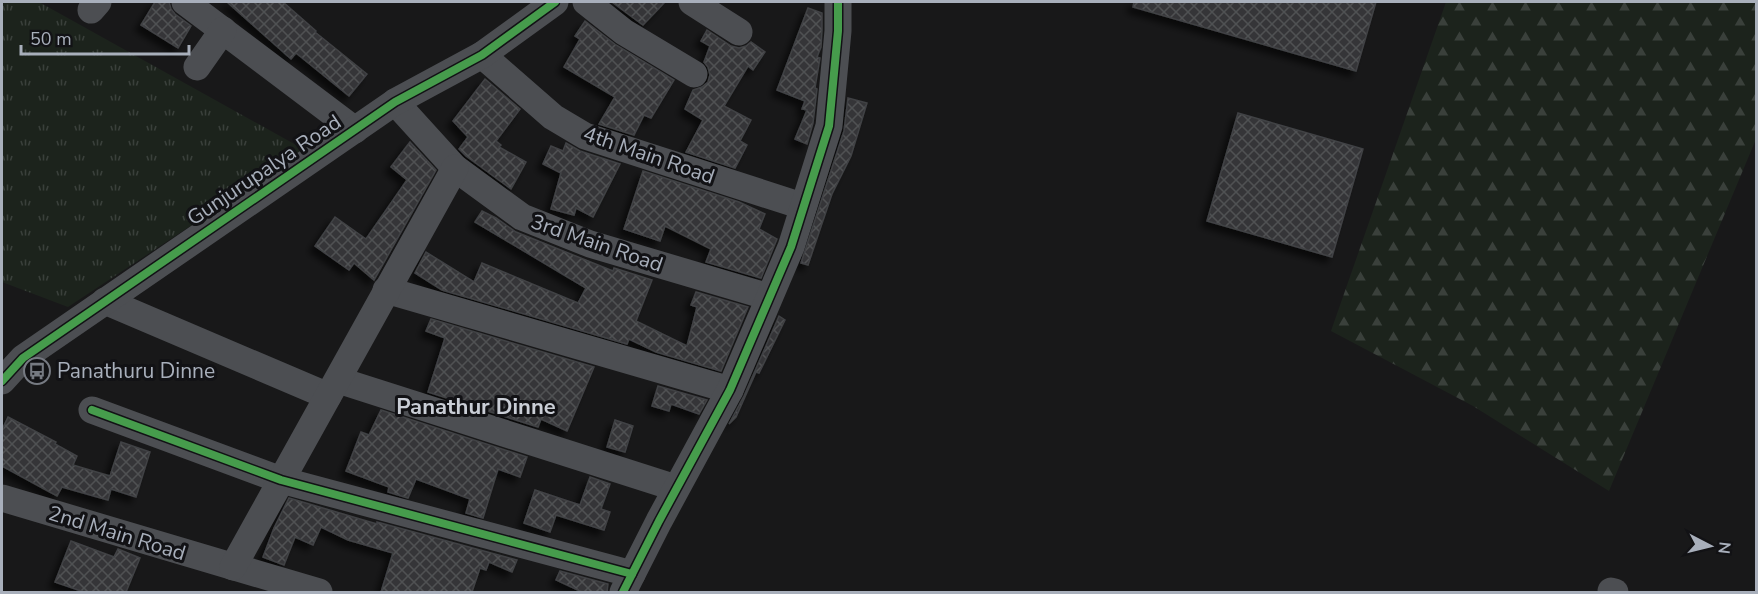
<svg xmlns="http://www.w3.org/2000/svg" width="1758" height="594" font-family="'Nunito Sans',sans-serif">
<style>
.grass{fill:url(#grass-tufts)}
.forest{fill:url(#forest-firs)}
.building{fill:url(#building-cross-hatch);stroke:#414245;stroke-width:1.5;filter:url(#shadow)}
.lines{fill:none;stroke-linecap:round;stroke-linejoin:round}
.minor{stroke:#4c4e52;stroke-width:27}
.cycleway-casing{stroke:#121215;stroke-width:11}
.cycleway{stroke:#469c4c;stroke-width:8}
.labels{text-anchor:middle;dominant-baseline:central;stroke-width:6;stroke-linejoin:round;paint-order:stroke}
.street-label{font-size:21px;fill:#a8afbb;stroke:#121215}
.poi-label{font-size:21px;fill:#a8afbb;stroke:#121215;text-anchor:start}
.neighbourhood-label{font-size:22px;font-weight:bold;fill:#caced6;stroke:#121215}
</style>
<defs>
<pattern id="grass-tufts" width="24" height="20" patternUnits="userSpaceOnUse" patternTransform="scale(1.5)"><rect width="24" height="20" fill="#1c231c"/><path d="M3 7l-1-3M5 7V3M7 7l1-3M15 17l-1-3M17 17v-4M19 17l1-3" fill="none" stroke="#3a403b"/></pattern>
<pattern id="forest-firs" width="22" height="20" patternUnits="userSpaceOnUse" patternTransform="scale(1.5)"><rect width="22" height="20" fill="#1c231c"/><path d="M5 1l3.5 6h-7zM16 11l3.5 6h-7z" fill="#3a403b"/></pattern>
<pattern id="building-cross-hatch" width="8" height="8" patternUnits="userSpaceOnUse" patternTransform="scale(1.5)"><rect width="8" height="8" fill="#363638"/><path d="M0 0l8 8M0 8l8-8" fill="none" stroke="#505153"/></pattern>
<filter id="shadow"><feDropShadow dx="-5.5" dy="5.5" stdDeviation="3" flood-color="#0009"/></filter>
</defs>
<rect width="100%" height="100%" fill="#181819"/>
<path class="grass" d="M2,2H39L305,150L68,307L2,282Z"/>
<path class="forest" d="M1446,2H1756V139L1609,491L1473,406L1331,331Z"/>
<g class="building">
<path d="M155,2H169L171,9L175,14L191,26L178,48L141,25Z"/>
<path d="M227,2H283L316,31L315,32L367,74L349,96L296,53L291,59Z"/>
<path d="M612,2H665L643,25Z"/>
<path d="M1134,2H1376L1356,71L1133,7Z"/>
<path d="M808,8L822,13V30L821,47L817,57L820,58L815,88L817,89L813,123L807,144L795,139L807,110L802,109L805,101L777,90Z"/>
<path d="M585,21L616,45L674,80L651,118L644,115L634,135L599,124L615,97L564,67L580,39L575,36Z"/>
<path d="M707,30L731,46L739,48L746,46L751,42L765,52L753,70L748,66L724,106L751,120L740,141L747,145L735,168L686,152L703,120L685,109L693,90L702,87L708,82L710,75L708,67L704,62L710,46L701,41Z"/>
<path d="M485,79L520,109L496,141L501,145L499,147L526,162L511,189L466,156L459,149L468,137L453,121Z"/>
<path d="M848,98L867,103L851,156L832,194L808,265L801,263L844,131Z"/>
<path d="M1238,113L1363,149L1332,257L1207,221Z"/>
<path d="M410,142L436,170L374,280L354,263L349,270L315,246L335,217L366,239L407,180L391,167Z"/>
<path d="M566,143L580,151L620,164L593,217L576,208L574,215L551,209L561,173L543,164L551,146L563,151Z"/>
<path d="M643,171L739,202L765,214L759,229L777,239L761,278L706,262L711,249L665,226L660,241L624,229Z"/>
<path d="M482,211L496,218L516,232L613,271L614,268L652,280L636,321L687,346L697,307L691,305L696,292L748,307L721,371L656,352L629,339L627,344L442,290L415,273L426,252L474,282L482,263L578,303L586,288L475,222Z"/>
<path d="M779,316L785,320L759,373L756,372L736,417L729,424L744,396Z"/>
<path d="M431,319L594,367L567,431L541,419L538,427L428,392L445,338L426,331Z"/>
<path d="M658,386L707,400L699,414L671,404L669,411L652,406Z"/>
<path d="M381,410L527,457L520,477L498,469L483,518L466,513L470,499L416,479L408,498L388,492L389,487L346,471L361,432L369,435Z"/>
<path d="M8,417L56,442L55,444L77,456L73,465L110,476L121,442L150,452L136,497L111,489L108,500L62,487L57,496L2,466V430Z"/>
<path d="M615,420L633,426L625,452L607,447Z"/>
<path d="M590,477L610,484L601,509L610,512L604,530L556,515L550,532L524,523L535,490L580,505Z"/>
<path d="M289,498L377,524V522L517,560L512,572L489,562L486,570L480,568L472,592H381L393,553L348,540L321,527L313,545L295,537L284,565L263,557L274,528Z"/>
<path d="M71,541L114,557L118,549L140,558L126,592H84L55,582Z"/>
<path d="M560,571L608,584L607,592H582L556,580Z"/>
</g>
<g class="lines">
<g class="minor">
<path d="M185,2L355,130"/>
<path d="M586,2L624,32L694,74"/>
<path d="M692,2L739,32"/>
<path d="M91,10L98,2"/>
<path d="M482,55L553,117L585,136L802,206"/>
<path d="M197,67L223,30"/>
<path d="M395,102L455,168L522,217L590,244L769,297"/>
<path d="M386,290L730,390"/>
<path d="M105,301L328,396"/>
<path d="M338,380L676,488"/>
<path d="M2,381L23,358L395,102L482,55L555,2"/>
<path d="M92,410L281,480L632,574"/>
<path d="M2,498L319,592"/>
<path d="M233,567L455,168"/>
<path d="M1611,591L1615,592"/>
<path d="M623,592L659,521L730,390L791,247L829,126L838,31V2"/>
</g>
<defs>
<g id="cycleway">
<path d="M2,381L23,358L395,102L482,55L555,2"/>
<path d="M92,410L281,480L632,574"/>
<path d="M623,592L659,521L730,390L791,247L829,126L838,31V2"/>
</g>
</defs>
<use href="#cycleway" class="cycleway-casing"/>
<use href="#cycleway" class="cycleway"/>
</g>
<defs>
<symbol id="bus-ring" viewBox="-11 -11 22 22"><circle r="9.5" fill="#121215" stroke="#767a82" stroke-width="1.5"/><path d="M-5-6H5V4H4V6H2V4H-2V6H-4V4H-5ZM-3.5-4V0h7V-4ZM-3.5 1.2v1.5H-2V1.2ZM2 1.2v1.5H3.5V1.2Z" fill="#767a82"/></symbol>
</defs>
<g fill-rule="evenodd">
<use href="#bus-ring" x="22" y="356" width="30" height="30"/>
</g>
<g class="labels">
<g class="street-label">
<text transform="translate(649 155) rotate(19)">4th Main Road</text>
<text transform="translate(264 170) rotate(-34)">Gunjurupalya Road</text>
<text transform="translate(597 243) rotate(19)">3rd Main Road</text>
<text transform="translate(117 533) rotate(17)">2nd Main Road</text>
</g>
<g class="poi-label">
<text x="57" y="371">Panathuru Dinne</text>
</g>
<g class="neighbourhood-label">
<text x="476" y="407">Panathur Dinne</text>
</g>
</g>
<rect width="1758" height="594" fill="none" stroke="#a8afbb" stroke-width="6"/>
<g transform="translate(1710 546) rotate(97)" stroke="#121215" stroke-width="4.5" paint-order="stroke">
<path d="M0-4.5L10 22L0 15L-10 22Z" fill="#a8afbb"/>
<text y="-9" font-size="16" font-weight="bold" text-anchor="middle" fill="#a8afbb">N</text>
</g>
<path d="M21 45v9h168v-9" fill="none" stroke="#a8afbb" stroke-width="3"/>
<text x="30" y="45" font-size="18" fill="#a8afbb" stroke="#121215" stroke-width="4.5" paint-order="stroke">50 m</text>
</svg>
